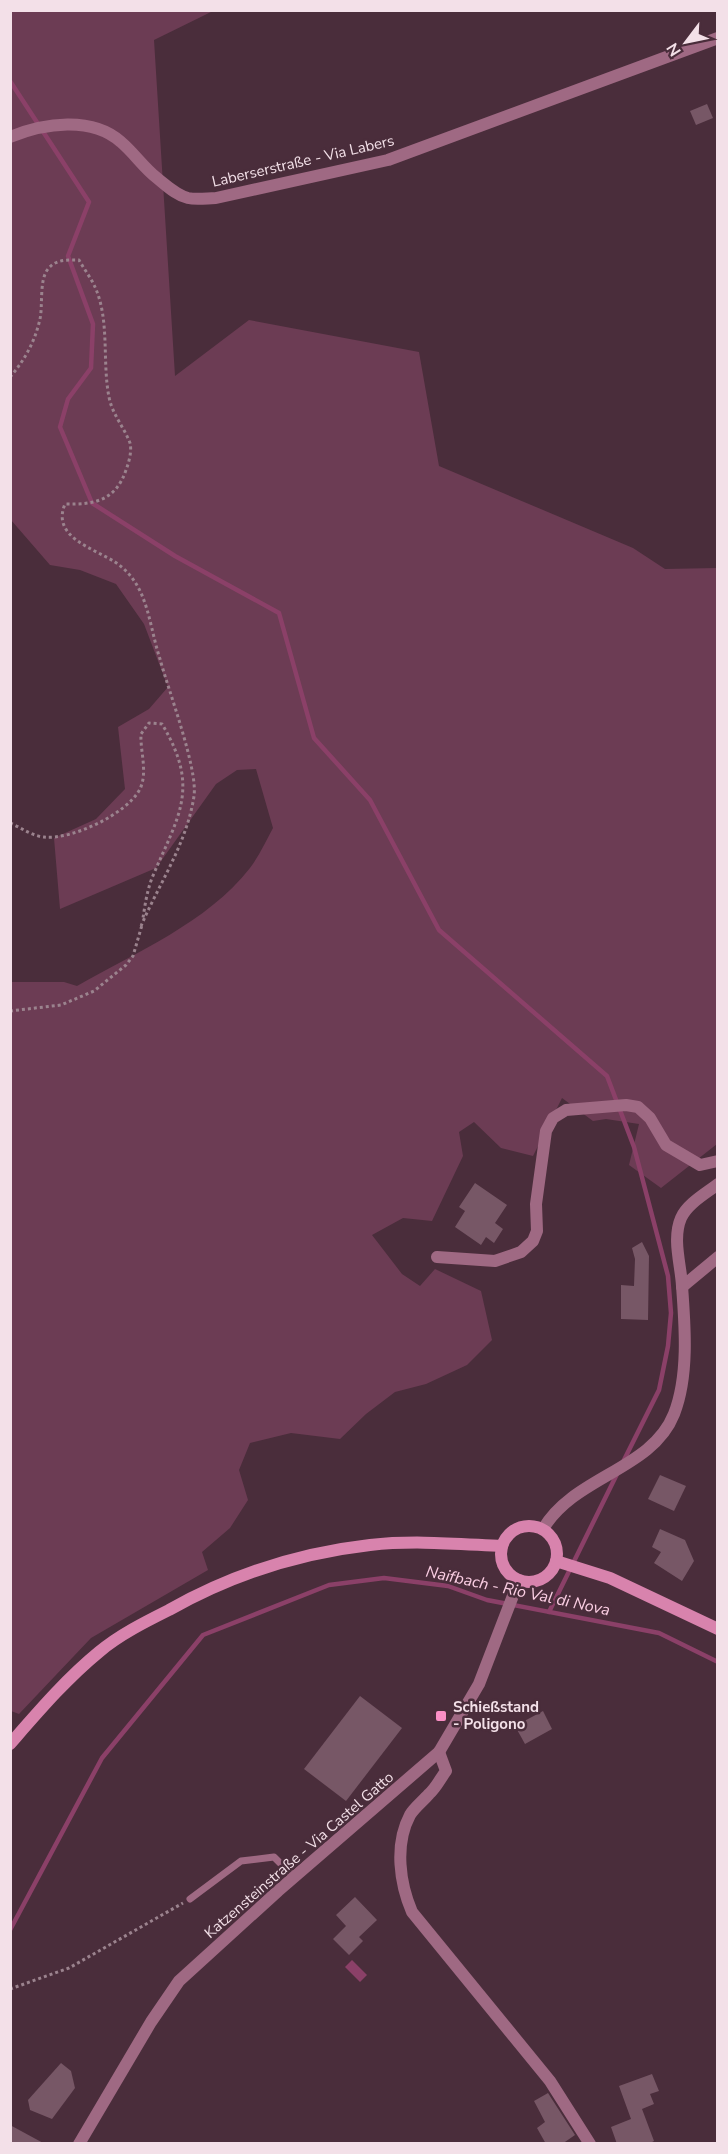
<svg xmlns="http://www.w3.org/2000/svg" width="728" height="2154" font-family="'Nunito Sans',sans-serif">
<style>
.green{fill:#6c3c54}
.water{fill:#8b4068}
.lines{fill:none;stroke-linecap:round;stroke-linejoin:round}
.stream{stroke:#8b4068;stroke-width:4.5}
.building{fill:#775766}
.path{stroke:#9b838e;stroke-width:3;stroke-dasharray:3 3;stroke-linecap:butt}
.service{stroke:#9f6983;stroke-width:7}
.minor{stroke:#9f6983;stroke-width:12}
.secondary{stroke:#d883ad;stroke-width:12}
.poi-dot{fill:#fb8fc6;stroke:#4a2d3b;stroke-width:2}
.labels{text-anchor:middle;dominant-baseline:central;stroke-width:5;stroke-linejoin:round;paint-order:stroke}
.street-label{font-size:15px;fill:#f3e0e8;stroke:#4a2d3b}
.poi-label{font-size:15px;font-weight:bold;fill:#f3e0e8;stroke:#4a2d3b;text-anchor:start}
.water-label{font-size:16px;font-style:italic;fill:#fbcee3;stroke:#4a2d3b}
</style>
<rect width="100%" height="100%" fill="#4a2d3b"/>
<path class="green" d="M11,11H213L154,40L175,376L249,320L419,352L439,466L633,548L665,569L717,568V1144L661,1188L629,1165L639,1124L606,1119L593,1121L562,1098L533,1156L501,1148L474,1122L459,1132L463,1156L432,1221L403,1218L372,1235L402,1274L420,1286L435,1269L481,1291L492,1340L467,1365L426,1384L395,1392L366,1414L340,1439L291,1433L250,1443L239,1470L248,1500L230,1528L202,1552L208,1570L91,1638L19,1714L11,1711V982H64L77,986C136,952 207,923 250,868C259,856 266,841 273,828L256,769L237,770L216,784L156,868L60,909L54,838L96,819L125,789L118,727L149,709L168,687L144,624L116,584L80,570L50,565L11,520Z"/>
<path class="water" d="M352,1960L367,1975L360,1982L345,1967Z"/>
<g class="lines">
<g class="stream">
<path d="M10,81L89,202L68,256L93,324L91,368L68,399L60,427L92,503L175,556L279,613L314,738L370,800L439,930L607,1076L634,1147L668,1276L671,1313L668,1346L659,1390L623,1462"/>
<path d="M549,1612L618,1472"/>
<path d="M10,1930L102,1758L203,1635L329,1585L384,1578L448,1586L487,1600L659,1633L718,1662"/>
</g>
</g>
<g class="building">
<path d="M707,104L713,118L696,125L690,111Z"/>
<path d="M475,1183L507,1205L495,1223L503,1229L494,1243L486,1237L481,1245L455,1227L465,1211L459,1207Z"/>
<path d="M642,1242L649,1256L648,1320L621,1319V1285L634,1286L635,1259L632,1248Z"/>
<path d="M660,1475L686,1486L674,1511L648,1499Z"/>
<path d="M660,1529L685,1540L694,1561L682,1581L654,1563L661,1552L652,1547Z"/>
<path d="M360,1696L402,1728L346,1801L304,1769Z"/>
<path d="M543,1711L552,1729L525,1744L515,1726Z"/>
<path d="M355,1897L377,1920L359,1937L363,1941L349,1955L333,1939L346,1926L336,1915Z"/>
<path d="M61,2063L71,2071L75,2088L52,2119L30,2110L28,2100Z"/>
<path d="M652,2074L659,2091L650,2094L654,2104L642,2109L654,2141L648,2144H617L611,2127L631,2119L619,2086Z"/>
<path d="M548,2093L575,2135L562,2144H546L537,2128L545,2122L534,2101Z"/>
<path d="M10,2125L45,2144H10Z"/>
</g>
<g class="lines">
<g class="path">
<path d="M10,377C25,360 35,341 40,319C43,305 39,280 48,269C56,259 67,260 79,260C84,269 91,278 95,287C110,320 102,362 109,397C112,414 124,427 130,443C132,451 129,462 126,470C116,500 95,505 65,504C51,537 93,548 115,562C127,570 135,580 141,593C150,613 153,638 160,659C168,689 198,769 194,796C187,843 159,884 141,926"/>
<path d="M10,823C22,828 32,836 44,837C72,840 127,814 140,789C148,772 140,751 141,734L149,723L162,724C201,789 178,816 152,878C147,891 145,905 143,918"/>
<path d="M10,1011L61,1005L94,991L126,965L133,956L142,925"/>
<path d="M10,1989L69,1968L183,1903"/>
</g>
<path class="service" d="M190,1899L241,1861L274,1857L294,1877"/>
<g class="minor">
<path d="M10,137C44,123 92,116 121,142C134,153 144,168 157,178C167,186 176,195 188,198C197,200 208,198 216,198L388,160L718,38"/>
<path d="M437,1257L495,1261L521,1252L533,1241L537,1231L536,1204L546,1131L553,1118L566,1110L626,1105L638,1107L650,1118L666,1145L700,1165L718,1161"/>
<path d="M682,1287L718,1257"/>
<path d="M543,1529C574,1476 652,1470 674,1414C689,1376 685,1326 682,1286C681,1265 672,1239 681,1218C687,1204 705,1194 718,1184"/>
<path d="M439,1752L446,1771C440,1779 436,1788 429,1794C423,1801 414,1808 410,1815C394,1845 400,1884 412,1912L550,2081L590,2144"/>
<path d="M79,2144L151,2022L179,1981L278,1891L439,1752L479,1684L519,1580"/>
</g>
<g class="secondary">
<circle cx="529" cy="1554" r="28"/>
<path d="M556,1561L610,1578L718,1629"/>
<path d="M10,1744C38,1712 66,1679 99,1652C119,1635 145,1622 169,1610C231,1575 299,1553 370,1545C414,1540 458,1544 502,1546"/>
</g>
</g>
<rect class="poi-dot" x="435" y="1710" width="12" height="12" rx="3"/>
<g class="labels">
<g class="street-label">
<text transform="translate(303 161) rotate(-13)">Laberserstraße - Via Labers</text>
<text transform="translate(299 1855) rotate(-41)">Katzensteinstraße - Via Castel Gatto</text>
</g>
<g class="poi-label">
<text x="453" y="1707">Schießstand<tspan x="453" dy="17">- Poligono</tspan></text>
</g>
<g class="water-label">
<text transform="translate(518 1591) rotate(12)">Naifbach - Rio Val di Nova</text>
</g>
</g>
<rect width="728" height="2154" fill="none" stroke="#f3e0e8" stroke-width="24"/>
<g transform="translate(686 42) rotate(238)" stroke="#4a2d3b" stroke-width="4.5" paint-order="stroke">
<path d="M0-4.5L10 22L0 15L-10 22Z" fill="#f3e0e8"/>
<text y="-9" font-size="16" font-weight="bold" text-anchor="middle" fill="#f3e0e8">N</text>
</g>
</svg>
